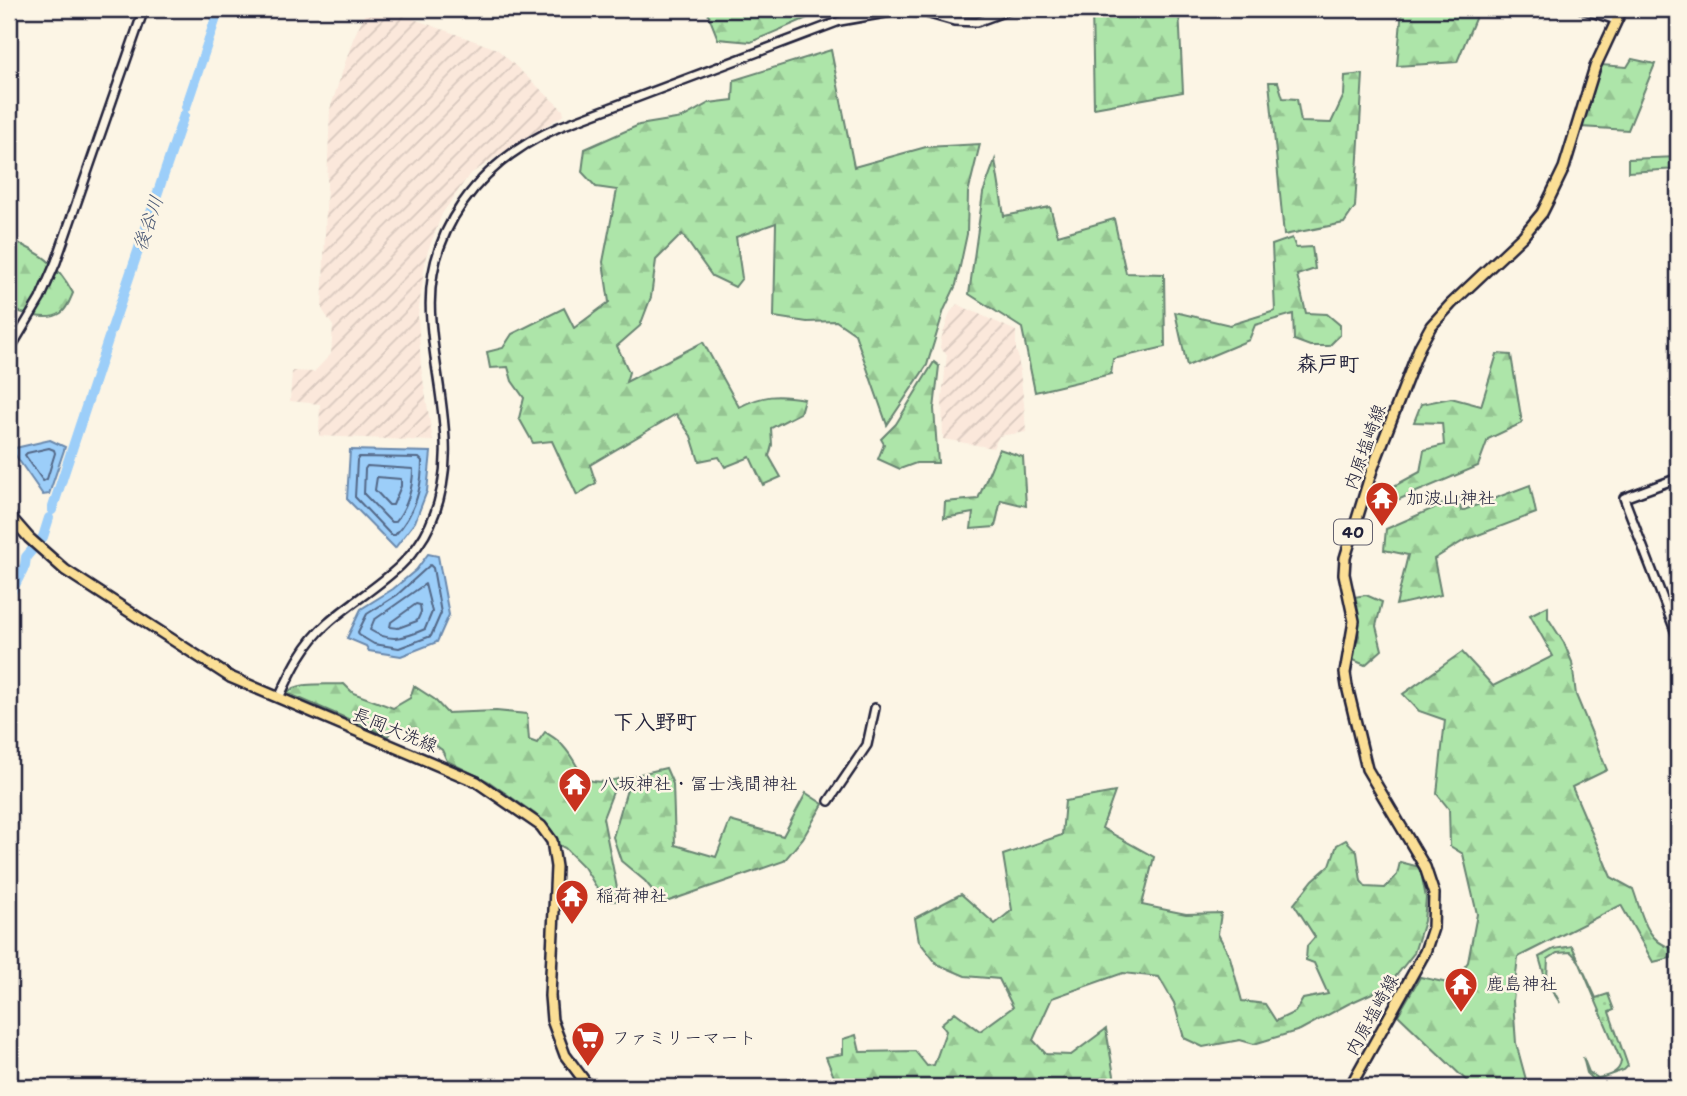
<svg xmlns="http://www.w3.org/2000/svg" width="1687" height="1096" font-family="'Shantell Sans','Klee One',sans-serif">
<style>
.industrial{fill:url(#industrial-furrows)}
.grass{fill:url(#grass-dots);stroke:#688472;stroke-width:2}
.forest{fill:url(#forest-firs);stroke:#688472;stroke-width:2}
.water{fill:#9ccef9;stroke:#6b89ad;stroke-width:2}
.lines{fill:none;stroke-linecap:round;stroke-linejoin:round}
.shore{stroke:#536787;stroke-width:2}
.river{stroke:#9ccef9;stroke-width:10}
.minor-casing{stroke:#22223b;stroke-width:12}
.major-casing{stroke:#22223b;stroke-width:14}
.minor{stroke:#fcf5e5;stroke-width:7}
.major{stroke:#fbdf96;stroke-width:9}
.labels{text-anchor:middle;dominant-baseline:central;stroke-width:5;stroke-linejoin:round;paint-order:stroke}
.shield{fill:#fcf5e5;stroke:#63616e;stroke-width:2}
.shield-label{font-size:16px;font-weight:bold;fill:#22223b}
.street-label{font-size:18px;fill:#22223b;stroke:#fcf5e5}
.poi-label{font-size:18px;fill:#22223b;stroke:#fcf5e5;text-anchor:start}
.water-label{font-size:19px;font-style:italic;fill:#475674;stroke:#fcf5e5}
.quarter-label{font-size:21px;font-weight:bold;fill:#22223b;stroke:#fcf5e5}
</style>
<defs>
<pattern id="industrial-furrows" width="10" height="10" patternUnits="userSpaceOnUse" patternTransform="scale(1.75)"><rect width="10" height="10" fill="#fbe8db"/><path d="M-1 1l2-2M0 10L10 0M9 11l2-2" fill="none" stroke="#d7c7bd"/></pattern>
<pattern id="grass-dots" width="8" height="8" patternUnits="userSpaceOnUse" patternTransform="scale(1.75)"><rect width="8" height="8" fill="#ade5a9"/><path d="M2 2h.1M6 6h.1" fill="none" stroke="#95c492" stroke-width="1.8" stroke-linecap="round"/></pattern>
<pattern id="forest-firs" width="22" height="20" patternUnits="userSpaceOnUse" patternTransform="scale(1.75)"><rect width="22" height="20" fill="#ade5a9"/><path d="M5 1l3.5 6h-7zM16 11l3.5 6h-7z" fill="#95c492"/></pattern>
</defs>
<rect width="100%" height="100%" fill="#fcf5e5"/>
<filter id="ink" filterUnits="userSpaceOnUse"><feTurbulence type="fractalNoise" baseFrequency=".0143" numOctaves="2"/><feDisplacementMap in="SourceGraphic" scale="14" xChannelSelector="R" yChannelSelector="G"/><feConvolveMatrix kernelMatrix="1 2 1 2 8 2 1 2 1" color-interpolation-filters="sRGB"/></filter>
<g filter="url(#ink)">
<g class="industrial">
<path d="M367,9H386L497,49L563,110L564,115L523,139L469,175L442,214L426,256L418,315L421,367L433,441L319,436L320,404L290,401L292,371L314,372L331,354L333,326L322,309L330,109L353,39Z"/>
<path d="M957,304L1016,331V351L1018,356L1024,404L1026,432L999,436L993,448L943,439L942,397L947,355L940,348L941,339L950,313Z"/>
</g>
<path class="grass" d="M1572,946L1596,998L1608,994L1614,1010L1609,1012L1628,1066L1624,1070L1598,1079H1593L1587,1073L1583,1057L1589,1072L1598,1078C1608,1076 1620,1073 1621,1061L1579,961L1571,952L1557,953L1548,959L1547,978L1560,1003L1546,981L1539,957L1554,949Z"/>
<g class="forest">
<path d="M706,9H828L751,42L718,39Z"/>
<path d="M1092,9H1179L1183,92L1094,108Z"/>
<path d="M1402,9H1479L1457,62L1397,66Z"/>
<path d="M831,50L854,167L926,147L980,144L968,193L967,234L956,285L944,310L927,365L887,425L855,334L836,321L807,322L774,317L776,223L736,237L742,278L735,287L712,276L682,234L656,260L651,297L640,326L617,346L629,372L626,382L703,342L739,407C763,395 777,394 804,399L800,413L771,428L772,445L769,456L781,477L763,485L750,457L725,467L719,457L699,461L691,436L676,414L590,465L596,483L577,495L552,441L533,443L519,418L524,398L512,381L508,367L490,368L487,352L503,348L512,334L564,308L574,328L609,302L603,262L617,190L596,187L582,172L585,149L639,125L682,118L709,103L733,100L734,80Z"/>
<path d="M1632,59L1655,64L1628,130L1581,127L1593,79L1601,65L1627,67Z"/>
<path d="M1363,74L1355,207L1344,223L1284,235L1269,82H1278L1283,98L1297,99L1301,122L1331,123L1344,95L1345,76Z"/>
<path d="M1678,157V169L1628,172V159Z"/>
<path d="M995,160L1004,216L1050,207L1058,235L1114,219L1126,273L1164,274L1165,347L1113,359L1111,374L1035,392L1022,328L969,294L983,193Z"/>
<path d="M1292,238L1296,248L1312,247L1315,269L1297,275L1306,313L1327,314L1340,325V335L1329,346H1310L1294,340L1293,314L1255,325L1249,340L1187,366L1175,312L1230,325L1275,311L1272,245Z"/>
<path d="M9,239C41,253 56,262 73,293C70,300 67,309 61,313C48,322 21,314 9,307Z"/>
<path d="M1497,354L1511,355L1522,423L1488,439L1478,466L1381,507L1383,492L1420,472L1424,450L1444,445L1442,423L1414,422L1421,404L1451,398L1481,406Z"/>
<path d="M934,362L939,366L934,409L938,463H916L900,469L878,459L884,444L881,439L896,424Z"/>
<path d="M999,449L1023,457L1026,506L1001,500L995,527L971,529L973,513L944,518L945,502L978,499Z"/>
<path d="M1530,485L1536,513L1465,540L1434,559L1441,595L1396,605L1408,555L1384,550L1386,529L1459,497L1461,511Z"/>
<path d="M1366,595L1382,602L1376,626L1382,650L1365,665L1351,659L1359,636L1354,597Z"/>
<path d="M1548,606V618L1564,643L1572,662L1576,695L1607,770L1572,787L1611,877L1633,889C1642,913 1645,941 1672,948L1671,958L1653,962L1621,905L1518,957L1513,1001L1516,1043L1528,1087H1473L1398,1015L1420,977L1452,984L1468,962L1477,914L1463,854L1450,846L1449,809L1437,794L1445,720L1419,711L1403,694L1462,652L1493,686L1553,656L1530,615Z"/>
<path d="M344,684L353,693L393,708L410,698L414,686L434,699L447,713L496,711L527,714L529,740L537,743L545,732C551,736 559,740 563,746C585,770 576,789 618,779L603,818L617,888L616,901H605L584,867L565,848L557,844L552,831L535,814L488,781L447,761L442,750L422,736L397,726L392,729L388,736L287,693C297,681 328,685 344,684Z"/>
<path d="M666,768L673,784L675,845L716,857L730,821L783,836L806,793L823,804L803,838L784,861L663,903L645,881L621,861L613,837L631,776Z"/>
<path d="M1115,792L1102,828L1154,857L1142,905L1186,914L1221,913L1218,934L1230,957L1242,1001L1265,1004L1276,1021L1295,1012L1303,999L1328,994L1314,963L1306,960L1307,946L1315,937L1294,904L1313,880L1330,865L1337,845L1346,840L1357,852L1361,881L1366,887L1385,888L1397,875L1400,862L1420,867L1426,898L1424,921L1414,953L1388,986L1348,1004L1300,1030L1254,1044L1240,1040L1203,1047L1184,1038L1174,1003L1159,977L1123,973L1052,998L1033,1040L1046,1054L1071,1055L1106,1029L1116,1087H838L826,1057L843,1054V1039L856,1035L860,1052L915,1051L927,1066L934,1065L946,1031L941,1024L955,1012L980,1031L1013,1007L999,979L965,976L937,964L919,941L915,918L961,894L995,924L1012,910L1003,855L1062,835L1065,801Z"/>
</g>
<g class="water">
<path d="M50,440L65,447L49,494L43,495L11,449Z"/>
<path d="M350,450L431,452L427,491L415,522L395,548L347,499Z"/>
<path d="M428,554L438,556L449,615L437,642L401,656L369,651L366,646L347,638L361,609L393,589L416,570Z"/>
</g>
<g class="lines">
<g class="shore">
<path d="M49,448L54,450L55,453L47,479L43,481L25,455L27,453Z"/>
<path d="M359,457L419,458L422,461C422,489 415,514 395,535H391L355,497L357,460Z"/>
<path d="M367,466L413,469C413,488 407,508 395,522H391L364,494L365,469Z"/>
<path d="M377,477L401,479V486L393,505H389L375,490Z"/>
<path d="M430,565L433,568L441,613L431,636L399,648L374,644L359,635L358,632L367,614L397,595Z"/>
<path d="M425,584L432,612L425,629C405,638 390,643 370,630L374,620Z"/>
<path d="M416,604L420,605L421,612L417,621L398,628L390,627L391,622Z"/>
</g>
<g class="river">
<path d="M186,107L219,9"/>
<path d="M111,331L184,115"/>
<path d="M52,510L109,337"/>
<path d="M9,597L25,565L26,557L43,537L49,518"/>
</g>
<defs>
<g id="minor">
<path d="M1582,9L1616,20"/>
<path d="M9,351L40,299L56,262L144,9"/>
<path d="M1678,478L1624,498L1678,638"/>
<path d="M279,698C292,670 304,644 328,623C363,592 410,570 430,525C461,457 436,392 431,321C423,231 481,161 559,127L840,21L897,11L926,13L954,21L977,22L1012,9"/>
<path d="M829,801L867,745L875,708"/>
</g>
<g id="major">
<path d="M9,515L29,538L65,570L230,677L477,782L541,826L552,841L556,867L550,996L552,1020L565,1055L589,1087"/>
<path d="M1350,1087L1425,952L1433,928L1434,894L1425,867L1367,769L1347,686L1345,673L1354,621L1344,574L1345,558L1372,470L1420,346L1431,326L1451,304L1523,236L1542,213L1549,199L1564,168L1595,67L1622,9"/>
</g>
</defs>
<use href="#minor" class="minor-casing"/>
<use href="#major" class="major-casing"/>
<use href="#minor" class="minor"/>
<use href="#major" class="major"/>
</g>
</g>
<defs>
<symbol id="temple-pin" viewBox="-11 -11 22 30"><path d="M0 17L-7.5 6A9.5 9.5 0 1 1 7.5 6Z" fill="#c8321e" stroke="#fcf5e5"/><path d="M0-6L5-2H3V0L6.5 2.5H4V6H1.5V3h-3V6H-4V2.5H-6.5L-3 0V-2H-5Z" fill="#fff"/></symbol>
<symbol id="supermarket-pin" viewBox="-11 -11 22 30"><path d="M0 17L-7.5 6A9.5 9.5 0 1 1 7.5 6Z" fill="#c8321e" stroke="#fcf5e5"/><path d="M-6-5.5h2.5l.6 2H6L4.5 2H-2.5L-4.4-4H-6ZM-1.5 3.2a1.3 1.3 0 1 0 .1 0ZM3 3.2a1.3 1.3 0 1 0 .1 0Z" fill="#fff"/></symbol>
</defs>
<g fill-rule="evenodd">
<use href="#temple-pin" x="1363" y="479" width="38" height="52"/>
<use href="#temple-pin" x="556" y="765" width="38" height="52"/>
<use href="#temple-pin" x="553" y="877" width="38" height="52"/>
<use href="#temple-pin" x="1442" y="965" width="38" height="52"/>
<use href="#supermarket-pin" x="569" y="1019" width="38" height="52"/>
</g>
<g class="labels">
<rect class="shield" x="1334" y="519.5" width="38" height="25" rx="5"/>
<g class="shield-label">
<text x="1353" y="532">40</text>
</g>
<g class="street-label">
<text transform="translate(1365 447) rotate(-70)">内原塩崎線</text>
<text transform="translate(395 730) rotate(22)">長岡大洗線</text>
<text transform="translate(1372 1015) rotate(-61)">内原塩崎線</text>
</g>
<g class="poi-label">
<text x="1406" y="498">加波山神社</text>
<text x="600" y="784">八坂神社・冨士浅間神社</text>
<text x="596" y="896">稲荷神社</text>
<text x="1486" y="984">鹿島神社</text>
<text x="612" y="1038">ファミリーマート</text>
</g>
<g class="water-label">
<text transform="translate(148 223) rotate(-71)">後谷川</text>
</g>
<g class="quarter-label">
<text x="1328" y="364">森戸町</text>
<text x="655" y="722">下入野町</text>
</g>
</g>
<rect width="1687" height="1096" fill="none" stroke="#fcf5e5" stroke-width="35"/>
<rect x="18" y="18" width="1652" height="1061" fill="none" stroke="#22223b" stroke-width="2.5" filter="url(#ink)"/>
</svg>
